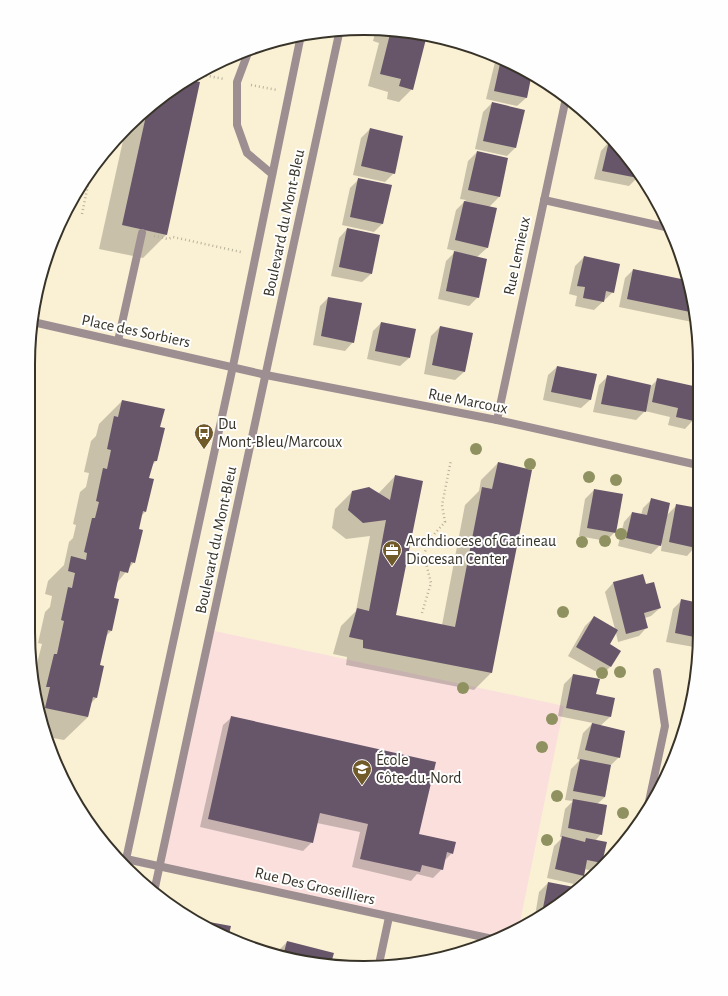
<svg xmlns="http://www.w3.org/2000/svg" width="728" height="996" font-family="'Alegreya Sans',sans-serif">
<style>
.education{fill:#fadfdd}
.shadow{fill:#0003}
.building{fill:#67566a}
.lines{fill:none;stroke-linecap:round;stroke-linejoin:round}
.path{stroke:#b8b19a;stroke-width:2.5;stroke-dasharray:1 3;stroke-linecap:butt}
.service{stroke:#9d8f91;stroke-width:8}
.minor{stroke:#9d8f91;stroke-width:8}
.tertiary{stroke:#9d8f91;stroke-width:8}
.tree{fill:#8f9260}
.labels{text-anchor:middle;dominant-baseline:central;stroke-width:4;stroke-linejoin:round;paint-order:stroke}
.street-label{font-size:16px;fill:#373328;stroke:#fefefe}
.poi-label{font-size:16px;fill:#373328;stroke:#fefefe;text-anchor:start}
.rim{fill:none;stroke:#373328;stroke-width:2}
</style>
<rect width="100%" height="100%" fill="#faf0d4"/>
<path class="education" d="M210,630L564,706L519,927L497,940L160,866Z"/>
<g class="shadow">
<path d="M376,30L408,31L426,35L412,89L399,102L387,99L388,92L368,86L379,43L373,41Z"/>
<path d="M499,58L531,73L526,98L517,106L486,99L495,62Z"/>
<path d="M190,79L166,235L143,258L99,249L124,136L159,98Z"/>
<path d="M492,103L515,148L507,156L475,149L483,112Z"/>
<path d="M370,129L394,173L385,182L353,175L361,138Z"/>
<path d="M609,142L616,144L630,159L638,173L637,178L629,186L594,179L601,151Z"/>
<path d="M477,152L507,159L499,197L489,207L488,247L477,257L478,297L469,306L438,299L446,261L456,251L447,249L456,210L466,200L460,199L468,161Z"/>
<path d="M359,179L383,223L374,232L342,225L350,188Z"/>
<path d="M644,183L649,192L642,190Z"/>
<path d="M347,229L379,236L371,274L362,282L331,276L339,238Z"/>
<path d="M584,257L613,292L594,310L575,306L577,296L569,294L575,266Z"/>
<path d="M633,270L687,281L697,323L619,307L625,278Z"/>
<path d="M328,298L353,342L345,351L313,345L320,306Z"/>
<path d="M381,323L409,358L400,366L367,359L373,331Z"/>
<path d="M440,327L464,372L455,380L424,374L431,336Z"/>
<path d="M557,367L590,400L581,408L543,400L548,375Z"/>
<path d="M607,377L651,386L658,379L698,403V418L695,420H698V430L692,428L694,419L685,429L668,425L670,417L645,411L636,420L593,412L599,385Z"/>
<path d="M122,401L159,428L156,461L151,466L148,479L145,512L140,517L134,562L116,584L113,598L111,631L106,636L99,666H103L96,698L91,703L88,717L64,740L47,737L40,719L34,675L42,644L38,643L45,612L50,607L52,596L45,594L48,581L64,565L69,542L73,538L76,525L73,524L80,492L86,487L89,473L84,472L91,441L96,436L99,424Z"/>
<path d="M498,463L531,470L491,673L474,690L346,665L347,657L333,654L341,626L356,611L370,536L346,539L332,528L335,509L352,492L378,494L395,476V616L442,625L465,505L479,491L481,480Z"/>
<path d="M594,490L615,532L606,541L579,536L585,499Z"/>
<path d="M652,499L666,516L677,505L698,509V532L695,547L687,556L661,551L662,543L651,554L618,546L624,522L632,513L641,515L643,508Z"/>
<path d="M699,553V565H696Z"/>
<path d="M642,576L645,585L660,608L651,616L645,618L647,627L639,636L618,642L616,633L609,645L620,651L610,667L602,675L568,656L585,626L594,617L615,629L605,592L613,583Z"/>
<path d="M682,600L699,604V642L694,647L666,642L673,609Z"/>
<path d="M573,675L595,695L610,717L600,726L619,757L610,766L605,797L597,804L601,834L595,841L601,862L593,871L584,869L583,875L574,884L547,878L554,846L563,837H560L565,809L573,801L565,800L571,769L580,760L577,759L583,733L593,723L558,716L564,684Z"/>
<path d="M232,717L418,834L452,853L443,862L442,869L433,878L417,874L411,881L352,867L360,832L317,823L312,842L303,851L200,827L223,725Z"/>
<path d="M548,883L578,888L577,891L569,898L535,916L539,892Z"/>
<path d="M287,942L299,962L275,954Z"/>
</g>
<g class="building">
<path d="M391,30L408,31L427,35L413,90L399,86L401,79L380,74Z"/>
<path d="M501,59L532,73L527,98L494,91Z"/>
<path d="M191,78L190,80L200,82L167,235L122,225L147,111L159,98Z"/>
<path d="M492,102L525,110L516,148L483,141Z"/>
<path d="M370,128L403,136L395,174L361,166Z"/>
<path d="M609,141L615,143L630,159L639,174L638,178L602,171Z"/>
<path d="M477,151L508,158L500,197L468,190Z"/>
<path d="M358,178L392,185L383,224L350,217Z"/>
<path d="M464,201L497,208L488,248L455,240Z"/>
<path d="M347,228L380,235L372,274L339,267Z"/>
<path d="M454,251L487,259L479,298L446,291Z"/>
<path d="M584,256L620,264L614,293L606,291L604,302L583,298L585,287L577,286Z"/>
<path d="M633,269L686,280L695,313L627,299Z"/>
<path d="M328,297L362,303L354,343L321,336Z"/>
<path d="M381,322L416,329L410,358L375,351Z"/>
<path d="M440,326L473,333L465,372L432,365Z"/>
<path d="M557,366L597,374L591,400L551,392Z"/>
<path d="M607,375L651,385L646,412L601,404Z"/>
<path d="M657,378L698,387V406L694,421L676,417L678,408L652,402Z"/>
<path d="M122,400L165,409L160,427L165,428L157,461H154L149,478L154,479L146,512L143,511L139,529L143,530L135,563L131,562L128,573L120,571L114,598L119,599L112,631L108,630L100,665L104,666L97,698L93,697L88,717L45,708L50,687H46L54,654H57L64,621L61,620L68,587L72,588L75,573L68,571L71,556L86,560L87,553L84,552L92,518H95L99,502L96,501L103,468L107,469L111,450L107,449L114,416L118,417Z"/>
<path d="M498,462L532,470L492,673L363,648V640L349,637L357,608L369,611L386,520L363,523L348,510L352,491L369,487L390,500L395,475L423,481L396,615L455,627L482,487L492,489Z"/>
<path d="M594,489L623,494L616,533L587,528Z"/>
<path d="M651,498L670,503L661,546L626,538L632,512L647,515Z"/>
<path d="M676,504L698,508L699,537L696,548L669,542Z"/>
<path d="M643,574L646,584L654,582L661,608L644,613L648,628L626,634L613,582Z"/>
<path d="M681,599L699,603V638L675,633Z"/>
<path d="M594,616L618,630L610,644L621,651L611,667L576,647Z"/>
<path d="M573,674L600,679L596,694L615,698L611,717L566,708Z"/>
<path d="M231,716L436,762L419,834L456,842L453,854L447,852L443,870L422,865L420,872L360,859L368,824L320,813L313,843L208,819Z"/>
<path d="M592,723L625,731L620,758L585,750Z"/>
<path d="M580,759L611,765L605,797L573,791Z"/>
<path d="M573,799L607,805L602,835L568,828Z"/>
<path d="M562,836L585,842L586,838L607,842L602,863L587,860L584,876L555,869Z"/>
<path d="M548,882L579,888L569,898L550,909L543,908Z"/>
<path d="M193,919L231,926L228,938L216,933Z"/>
<path d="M287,941L334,953L331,963L299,962L283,956Z"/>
</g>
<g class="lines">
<g class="path">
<path d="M198,74L224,79"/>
<path d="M251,85L277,90"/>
<path d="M82,214L91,170"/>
<path d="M154,236L168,239L173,237L241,252"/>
<path d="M422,613L431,583L424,555L429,540L445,522L442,505L451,460"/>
</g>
<g class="service">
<path d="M249,50L237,82V125L247,153L272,174"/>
<path d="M118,341L142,233"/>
</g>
<g class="minor">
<path d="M544,200L670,228"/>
<path d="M33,322L266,375L497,420L698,465"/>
<path d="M497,420L566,98"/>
<path d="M647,811L665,726L657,672"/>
<path d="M126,859L497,940"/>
<path d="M379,964L389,917"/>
</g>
<g class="tertiary">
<path d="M125,864L233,366L301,35"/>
<path d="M154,892L340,29"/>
</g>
</g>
<g class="tree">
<circle cx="476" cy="449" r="6"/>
<circle cx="530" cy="464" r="6"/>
<circle cx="589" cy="477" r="6"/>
<circle cx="616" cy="480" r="6"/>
<circle cx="621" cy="534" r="6"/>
<circle cx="605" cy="541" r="6"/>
<circle cx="582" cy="542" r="6"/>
<circle cx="563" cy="612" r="6"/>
<circle cx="620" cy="672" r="6"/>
<circle cx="602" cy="673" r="6"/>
<circle cx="463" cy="688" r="6"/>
<circle cx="552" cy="719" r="6"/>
<circle cx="542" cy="747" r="6"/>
<circle cx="557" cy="796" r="6"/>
<circle cx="623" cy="813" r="6"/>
<circle cx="547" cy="840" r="6"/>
</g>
<defs>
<symbol id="bus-pin" viewBox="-11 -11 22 30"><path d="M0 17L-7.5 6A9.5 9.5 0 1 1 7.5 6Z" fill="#715a2a" stroke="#fefefe"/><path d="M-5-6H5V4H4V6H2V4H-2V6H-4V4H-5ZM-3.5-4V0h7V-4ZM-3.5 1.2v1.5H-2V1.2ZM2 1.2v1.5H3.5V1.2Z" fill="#fff"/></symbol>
<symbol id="office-pin" viewBox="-11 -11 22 30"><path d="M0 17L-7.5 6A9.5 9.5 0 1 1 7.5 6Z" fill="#715a2a" stroke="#fefefe"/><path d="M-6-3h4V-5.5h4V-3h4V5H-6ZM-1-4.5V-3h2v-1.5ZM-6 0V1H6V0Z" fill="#fff"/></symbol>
<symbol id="school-pin" viewBox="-11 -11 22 30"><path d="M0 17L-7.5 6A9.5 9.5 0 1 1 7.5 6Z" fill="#715a2a" stroke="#fefefe"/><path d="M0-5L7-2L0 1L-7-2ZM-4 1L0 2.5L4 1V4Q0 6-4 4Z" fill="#fff"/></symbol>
</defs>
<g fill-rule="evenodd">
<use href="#bus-pin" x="193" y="422" width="22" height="30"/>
<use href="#office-pin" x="381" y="539" width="22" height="30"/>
<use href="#school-pin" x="351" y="758" width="22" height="30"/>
</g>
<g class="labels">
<g class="street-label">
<text transform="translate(284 223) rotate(-78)">Boulevard du Mont-Bleu</text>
<text transform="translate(517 256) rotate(-78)">Rue Lemieux</text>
<text transform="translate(136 331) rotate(12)">Place des Sorbiers</text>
<text transform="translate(468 401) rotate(11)">Rue Marcoux</text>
<text transform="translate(216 540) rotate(-78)">Boulevard du Mont-Bleu</text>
<text transform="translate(315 886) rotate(13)">Rue Des Groseilliers</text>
</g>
<g class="poi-label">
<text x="218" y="424">Du<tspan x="218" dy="18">Mont-Bleu/Marcoux</tspan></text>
<text x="406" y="541">Archdiocese of Gatineau<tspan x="406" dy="18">Diocesan Center</tspan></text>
<text x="376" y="760">École<tspan x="376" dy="18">Côte-du-Nord</tspan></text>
</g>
</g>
<path d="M0 0H728V996H0ZM364 35H364A329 329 0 0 1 693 364V632A329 329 0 0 1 364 961H364A329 329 0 0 1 35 632V364A329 329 0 0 1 364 35Z" fill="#fefefe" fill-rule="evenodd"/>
<path class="rim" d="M364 35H364A329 329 0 0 1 693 364V632A329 329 0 0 1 364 961H364A329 329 0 0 1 35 632V364A329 329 0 0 1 364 35Z"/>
</svg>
